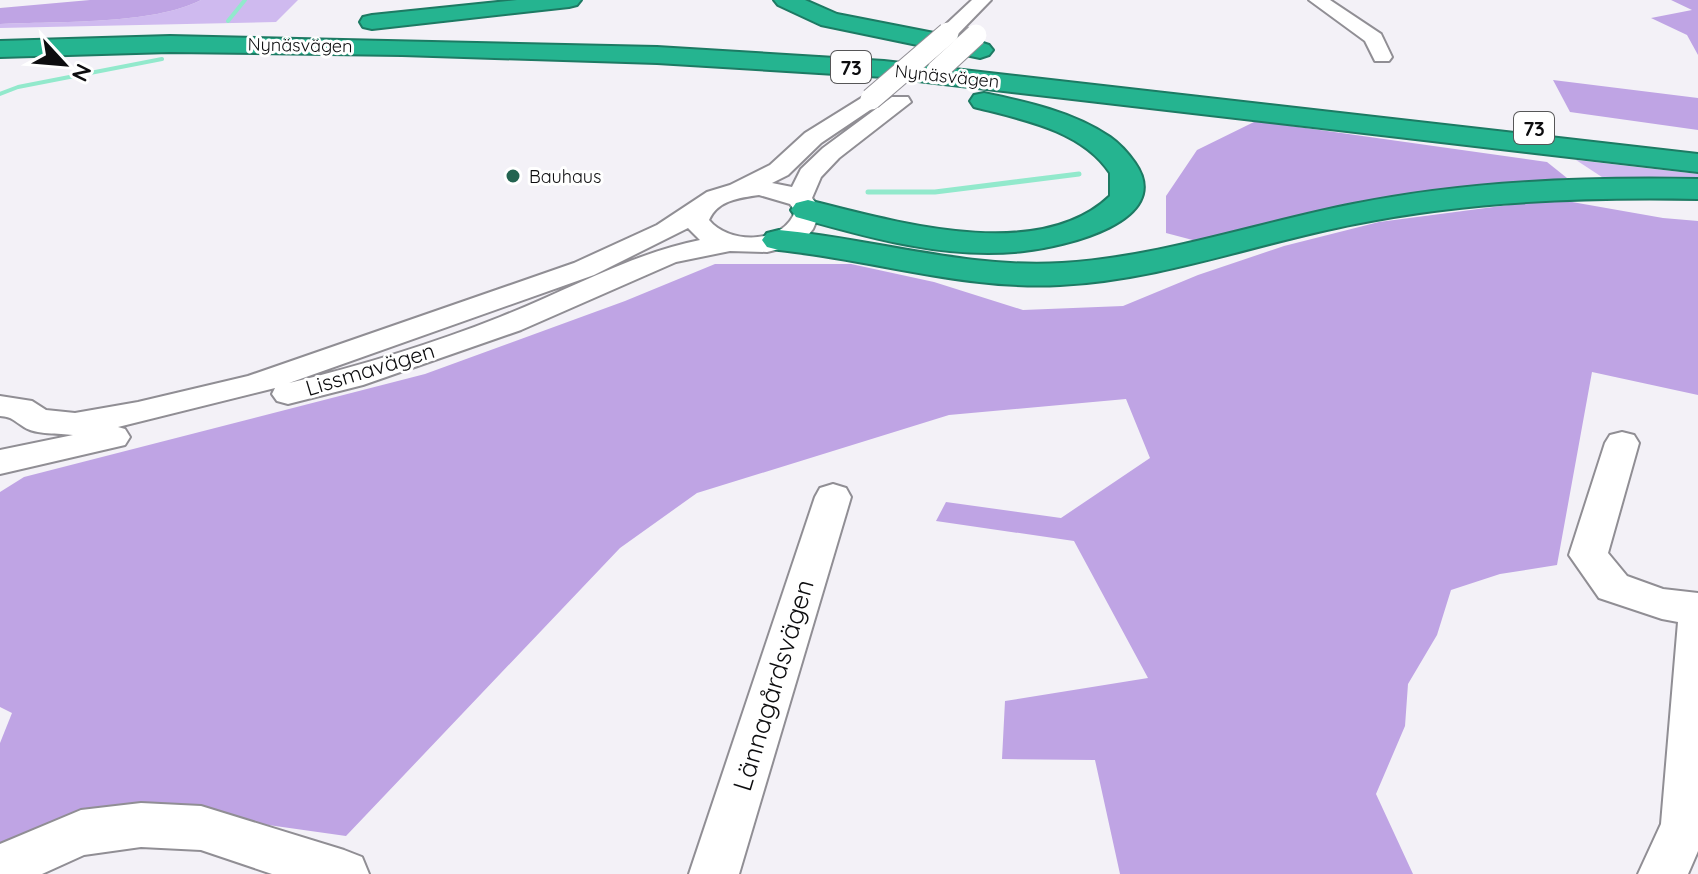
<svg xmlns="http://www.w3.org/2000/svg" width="1698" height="874" font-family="Quicksand,sans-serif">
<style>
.green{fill:#cfbaef}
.forest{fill:#bfa4e4}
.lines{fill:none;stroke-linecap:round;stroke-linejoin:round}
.stream-far1{stroke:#92e9cc;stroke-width:4}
.stream{stroke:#92e9cc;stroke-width:5}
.minor-casing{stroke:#908e94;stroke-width:4}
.highway-casing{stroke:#1d7a63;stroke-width:4}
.minor{fill:#fff;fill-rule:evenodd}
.highway{fill:#25b490;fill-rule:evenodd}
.minor-bridge-casing{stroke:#908e94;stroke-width:23;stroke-linecap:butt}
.minor-bridge{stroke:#fff;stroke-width:21}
.poi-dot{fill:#236350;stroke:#fff;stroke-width:3}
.labels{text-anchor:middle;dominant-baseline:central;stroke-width:6;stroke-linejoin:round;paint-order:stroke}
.far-street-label{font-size:18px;fill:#0d0d0f;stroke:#fff}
.far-poi-label{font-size:18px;fill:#0d0d0f;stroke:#fff;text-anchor:start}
.shield{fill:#fff;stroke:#565657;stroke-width:2}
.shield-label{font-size:20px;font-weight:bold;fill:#0d0d0f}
.street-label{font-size:22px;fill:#0d0d0f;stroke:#fff}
.near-street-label{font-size:26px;fill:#0d0d0f;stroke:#fff}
</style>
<rect width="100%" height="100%" fill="#f3f1f7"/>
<g class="green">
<path d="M201,0H298L276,22L0,28V24C56,21 153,25 201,0Z"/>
<path d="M1576,160L1698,174V185L1611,183Z"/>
</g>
<g class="forest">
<path d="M90,0H201C153,25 56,21 0,24V8Z"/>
<path d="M1671,0H1698V55L1687,35L1651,18L1692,10Z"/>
<path d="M1553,80L1698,98V130L1570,112Z"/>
<path d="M1256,121L1547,162L1567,178L1422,194L1204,243L1166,233V196L1197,150Z"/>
<path d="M1555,199L1663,218L1698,221V395L1592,372L1557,565L1500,574L1451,590L1437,635L1408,684L1405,726L1376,794L1413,874H1120L1095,760L1002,759L1005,701L1148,678L1074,541L936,521L946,502L1061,518L1150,458L1126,399L949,415L697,493L620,548L346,836L219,818L0,853V743L12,713L0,707V492L24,477L425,374L625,301L715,264H851L934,282L1023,310L1123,306L1198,275L1284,246L1379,222Z"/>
</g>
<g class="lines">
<g class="stream-far1">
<path d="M228,21L245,0"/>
<path d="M0,94L18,87L162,59"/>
</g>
<path class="stream" d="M868,192H935L1079,174"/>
<defs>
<g id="minor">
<path d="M972,0H991L955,37H941L938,33L941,29Z"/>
<path d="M1309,0H1330L1381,34L1392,57L1389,61H1375L1365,41Z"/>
<path d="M871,92L882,99L879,104L821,143L788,175L772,183L792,187L801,169L823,148L892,97H908L911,102L839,158L821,177L812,198L821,210L813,229L805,239L792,246L767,252L730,251L676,262L521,330L363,385L288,404L277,401L272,394L275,388L118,427L125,429L130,437L125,445L0,474V450L73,435C59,433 36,435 24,427C14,421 13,417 0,416V396L32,401L46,410L75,413L138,402L248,376L574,263L657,225L707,192L730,185L770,165L805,133ZM759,195L790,204L795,211C785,244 729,245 709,220C718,200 739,198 759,195ZM688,228L700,240C630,254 567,291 500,317C432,344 360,366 289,383L594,275Z"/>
<path d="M1622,432L1634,435L1639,443L1608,553L1627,576L1663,589L1698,593V851L1688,874H1638L1661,824L1678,622L1662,619L1599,598L1569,555L1605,443L1610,435Z"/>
<path d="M833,484L846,488L851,497L739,874H689L815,497L820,488Z"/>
<path d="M141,803L201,806L344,850L362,857L369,874H272L201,850L141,847L84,855L42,874H0V844L81,810Z"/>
</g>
<g id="highway">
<path d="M517,0H581L577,5L569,7L372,29L363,27L360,22L363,17L372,15Z"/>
<path d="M774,0H805L837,14L980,42L989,45L993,50L989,55L980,58L821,25L778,5Z"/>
<path d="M170,36L657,47L884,61L1698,154V172L884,77L657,63L402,55L170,52L0,57V41Z"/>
<path d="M984,93C1027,102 1073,112 1110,137C1120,144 1128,153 1135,163C1176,222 1062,247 1024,251C947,260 870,238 796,217L791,210L796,203L808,200C892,221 1038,265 1110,196V173C1082,130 1021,119 974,107L970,101L974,95Z"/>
<path d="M1698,179V199C1583,197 1469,201 1355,224C1257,243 1161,280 1060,285C965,290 873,260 779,250L767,247L762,240L767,233L779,230C873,239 967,269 1062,263C1161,257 1256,223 1353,204C1467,181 1582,177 1698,179Z"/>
</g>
</defs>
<use href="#minor" class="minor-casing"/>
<use href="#highway" class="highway-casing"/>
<use href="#minor" class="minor"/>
<use href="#highway" class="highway"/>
<defs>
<g id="minor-bridge">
<path d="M937,71L976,35"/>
<path d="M871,99L948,33"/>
</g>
</defs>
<use href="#minor-bridge" class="minor-bridge-casing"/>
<use href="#minor-bridge" class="minor-bridge"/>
</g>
<circle class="poi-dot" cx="513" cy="176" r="8"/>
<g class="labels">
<g class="far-street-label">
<text transform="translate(300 45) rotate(1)">Nynäsvägen</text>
<text transform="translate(947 76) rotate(6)">Nynäsvägen</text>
</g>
<g class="far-poi-label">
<text x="529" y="176">Bauhaus</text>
</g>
<g class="shield">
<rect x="831" y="51" width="40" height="32" rx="6"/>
<rect x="1514" y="112" width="40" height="32" rx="6"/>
</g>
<g class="shield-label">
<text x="851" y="67">73</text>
<text x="1534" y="128">73</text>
</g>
<g class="street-label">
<text transform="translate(370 369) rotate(-17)">Lissmavägen</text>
</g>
<g class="near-street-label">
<text transform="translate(773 685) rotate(-73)">Lännagårdsvägen</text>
</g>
</g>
<g transform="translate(64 64) rotate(116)" stroke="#ffffff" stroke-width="6" paint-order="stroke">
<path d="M0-6L14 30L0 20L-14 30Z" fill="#0d0d0f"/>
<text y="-12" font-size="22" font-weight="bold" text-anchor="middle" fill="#0d0d0f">N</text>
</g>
</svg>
